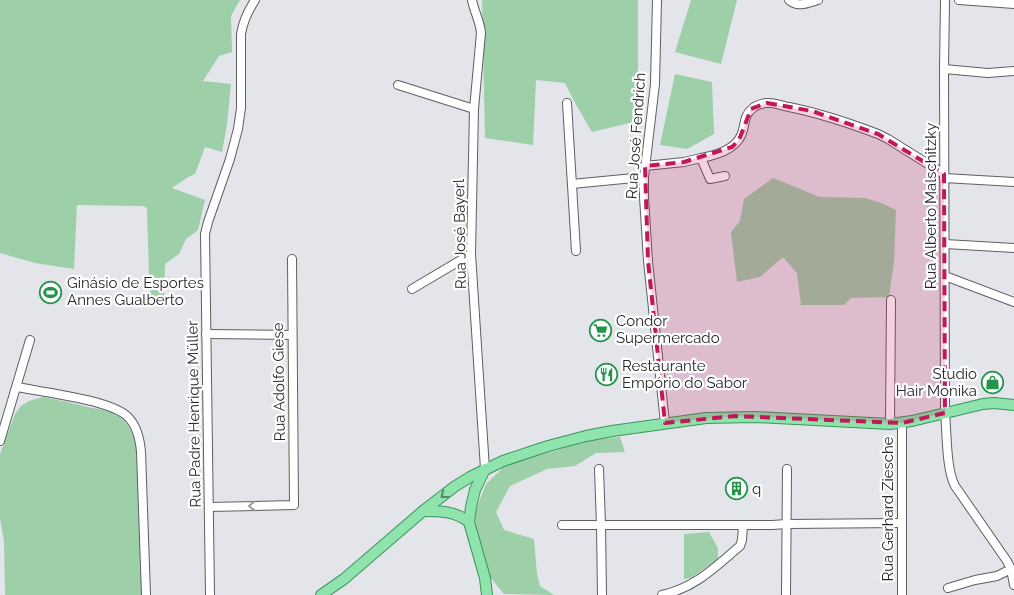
<svg xmlns="http://www.w3.org/2000/svg" width="1014" height="595" font-family="Raleway,sans-serif">
<style>
.green{fill:#9dcfa8}
.lines{fill:none;stroke-linecap:round;stroke-linejoin:round}
.minor-casing{stroke:#5e5f63;stroke-width:10}
.major-casing{stroke:#39965a;stroke-width:12}
.minor{stroke:#fff;stroke-width:8}
.major{stroke:#8ee4ac;stroke-width:10}
.oneway{stroke:#5a866a}
.oneway2{stroke:#9e9e9f}
.marked{fill:#c2185b;fill-opacity:0.2;stroke:#c2185b;stroke-width:4;stroke-dasharray:10 6;stroke-linejoin:round}
.labels{text-anchor:middle;dominant-baseline:central;stroke-width:4.5;stroke-linejoin:round;paint-order:stroke}
.street-label{font-size:15px;fill:#272829;stroke:#fff}
.poi-label{font-size:15px;fill:#272829;stroke:#fff;text-anchor:start}
</style>
<rect width="100%" height="100%" fill="#e4e5ea"/>
<g class="green">
<path d="M0,0H240L231,16L232,52L219,56L203,81L231,84L227,124L222,152L205,147L195,174L188,177L172,188L205,200L198,230L186,239L179,254L165,264L164,296L151,298L149,278L147,208L142,206L77,205L74,269L35,263L0,253Z"/>
<path d="M482,0H638V121L592,132L574,101L565,83L536,80L533,145L485,138Z"/>
<path d="M691,0H737L721,64L675,52Z"/>
<path d="M675,74L712,82L714,134L687,149L660,145Z"/>
<path d="M773,178L820,197L865,198L881,203L896,210L894,262L889,297L851,298L844,305H801L797,273L783,257L760,277L737,282L731,232L740,221L744,199Z"/>
<path d="M43,397C58,400 73,403 88,407C99,410 112,410 121,418C131,426 135,440 138,452L142,595H5L4,541L0,519V454L15,414L21,406L29,401Z"/>
<path d="M620,437L625,452L596,453L575,466L547,469L510,486L496,512L504,530L534,539L537,574L540,586L554,595L504,594L490,577L484,552L475,528L476,510L486,484L506,465L591,440Z"/>
<path d="M709,532L718,548V559L691,578L684,579V534Z"/>
</g>
<g class="lines">
<defs>
<g id="minor">
<path d="M472,0C474,11 480,21 481,33L474,109L471,254L485,469"/>
<path d="M657,0L655,84L644,177V197L648,261L665,423"/>
<path d="M789,0C797,8 808,3 818,0"/>
<path d="M945,0L944,69L945,413C947,433 946,469 955,486L1007,561L1011,569L1014,585"/>
<path d="M959,0L1014,4"/>
<path d="M944,69L988,73L1014,71"/>
<path d="M398,85L474,109"/>
<path d="M567,103L576,251"/>
<path d="M701,158C718,155 739,148 743,130C745,122 745,114 752,109C755,105 761,104 766,103C773,102 782,106 789,107C819,113 849,123 878,134L888,139L944,174"/>
<path d="M645,166L684,162L701,158L710,179L725,176"/>
<path d="M944,178L1014,182"/>
<path d="M572,184L644,177"/>
<path d="M945,244L1014,248"/>
<path d="M945,276L1014,302"/>
<path d="M412,289L471,254"/>
<path d="M206,334L292,335"/>
<path d="M17,387C42,392 111,400 128,417C137,426 140,440 141,452L146,595"/>
<path d="M890,424L891,300"/>
<path d="M0,441L30,340"/>
<path d="M209,507L294,505L292,259"/>
<path d="M562,525H601L599,469"/>
<path d="M948,588L975,580L997,576L1011,569"/>
<path d="M210,595L205,234L208,222L230,159L238,129L241,108V34C243,21 248,11 255,0"/>
<path d="M602,595L601,525H772L787,524L902,523"/>
<path d="M662,595C695,588 715,567 740,546L742,540L743,525"/>
<path d="M786,595L787,469"/>
<path d="M902,595V423"/>
</g>
<g id="major">
<path d="M485,469L475,490L471,507L469,522L485,578L487,595"/>
<path d="M423,511C440,511 455,511 469,522"/>
<path d="M321,595L344,579L423,511L454,487L470,477L503,461L548,446L586,436L612,431L706,418L755,417L890,424L912,421L983,404L994,403L1014,405"/>
</g>
</defs>
<use href="#minor" class="minor-casing"/>
<use href="#major" class="major-casing"/>
<use href="#minor" class="minor"/>
<use href="#major" class="major"/>
</g>
<defs><path id="oneway-chevron" d="M-2-3.5L2.5 0L-2 3.5" fill="none" stroke-width="1.6" stroke-linecap="round" stroke-linejoin="round" transform="scale(1.25)"/></defs>
<use class="oneway" href="#oneway-chevron" transform="translate(444 495) rotate(142)"/>
<use class="oneway2" href="#oneway-chevron" transform="translate(252 506) rotate(179)"/>
<path class="marked" d="M767,103L812,111L878,134L944,174L945,413L902,423L735,416L665,423L648,261L645,166L684,162L732,147L739,140L751,109Z"/>
<defs>
<symbol id="stadium-ring" viewBox="-11 -11 22 22"><circle r="9.5" fill="#fff" stroke="#24944d" stroke-width="1.5"/><path d="M0-5a6.5 5 0 1 0 0 10a6.5 5 0 1 0 0-10ZM-3.5-1.8h7v3.6h-7Z" fill="#24944d"/></symbol>
<symbol id="supermarket-ring" viewBox="-11 -11 22 22"><circle r="9.5" fill="#fff" stroke="#24944d" stroke-width="1.5"/><path d="M-6-5.5h2.5l.6 2H6L4.5 2H-2.5L-4.4-4H-6ZM-1.5 3.2a1.3 1.3 0 1 0 .1 0ZM3 3.2a1.3 1.3 0 1 0 .1 0Z" fill="#24944d"/></symbol>
<symbol id="restaurant-ring" viewBox="-11 -11 22 22"><circle r="9.5" fill="#fff" stroke="#24944d" stroke-width="1.5"/><path d="M-5-6h1v4h1v-4h1v4h1v-4h1v5L-1.5 .5V6h-2V.5L-5-1ZM5-6V6H3V1.5H1.5Q1.5-4 5-6Z" fill="#24944d"/></symbol>
<symbol id="shop-ring" viewBox="-11 -11 22 22"><circle r="9.5" fill="#fff" stroke="#24944d" stroke-width="1.5"/><path d="M-5-2.5h2.3a2.7 3.5 0 0 1 5.4 0H5L5.5 6h-11ZM-1.5-2.5h3a1.5 2.3 0 0 0-3 0Z" fill="#24944d"/></symbol>
<symbol id="building-ring" viewBox="-11 -11 22 22"><circle r="9.5" fill="#fff" stroke="#24944d" stroke-width="1.5"/><path d="M-4-6H4V6H1V3H-1V6H-4ZM-2.5-4.3h1.7v1.8h-1.7ZM.8-4.3h1.7v1.8H.8ZM-2.5-1h1.7V.8h-1.7ZM.8-1h1.7V.8H.8Z" fill="#24944d"/></symbol>
</defs>
<g fill-rule="evenodd">
<use href="#stadium-ring" x="38" y="280" width="25" height="25"/>
<use href="#supermarket-ring" x="588" y="318" width="25" height="25"/>
<use href="#restaurant-ring" x="594" y="362" width="25" height="25"/>
<use href="#shop-ring" x="980" y="370" width="25" height="25"/>
<use href="#building-ring" x="724" y="476" width="25" height="25"/>
</g>
<g class="labels">
<g class="street-label">
<text transform="translate(636 136) rotate(-86)">Rua José Fendrich</text>
<text transform="translate(931 206) rotate(-90)">Rua Alberto Malschitzky</text>
<text transform="translate(460 234) rotate(-91)">Rua José Bayerl</text>
<text transform="translate(279 382) rotate(-91)">Rua Adolfo Giese</text>
<text transform="translate(194 414) rotate(-91)">Rua Padre Henrique Müller</text>
<text transform="translate(888 509) rotate(-90)">Rua Gerhard Ziesche</text>
</g>
<g class="poi-label">
<text x="67" y="283">Ginásio de Esportes<tspan x="67" dy="17">Annes Gualberto</tspan></text>
<text x="616" y="321">Condor<tspan x="616" dy="17">Supermercado</tspan></text>
<text x="622" y="366">Restaurante<tspan x="622" dy="17">Empório do Sabor</tspan></text>
<text x="977" y="374" text-anchor="end">Studio<tspan x="977" dy="17">Hair Monika</tspan></text>
<text x="752" y="489">q</text>
</g>
</g>
</svg>
